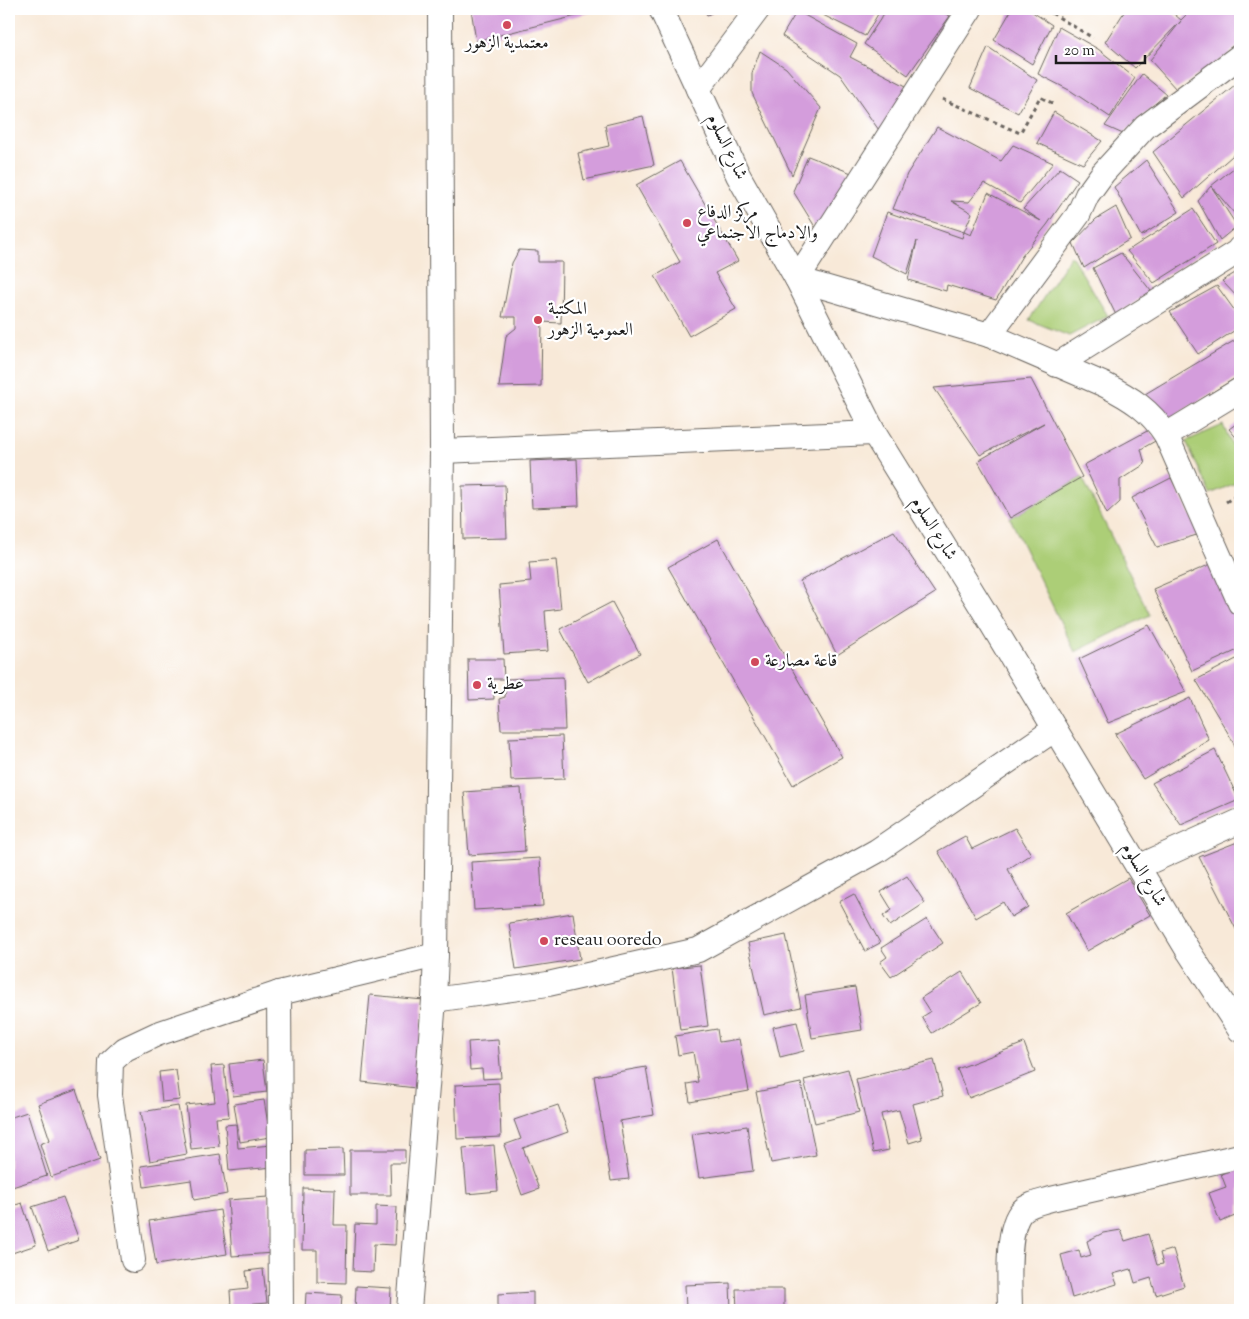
<svg xmlns="http://www.w3.org/2000/svg" width="1249" height="1319" font-family="'Sorts Mill Goudy',Amiri,serif">
<style>
.green{fill:#acce77;stroke:#64754a}
.building{fill:#d49ddc}
.lines{fill:none;stroke-linecap:round;stroke-linejoin:round}
.street-casing{stroke:#69645e;stroke-width:26}
.path{stroke:#69645e;stroke-width:3;stroke-dasharray:4 4;stroke-linecap:butt}
.street{stroke:#fff;stroke-width:24}
.poi-dot{fill:#d1495b;stroke:#fff;stroke-width:2}
.labels{text-anchor:middle;dominant-baseline:central;stroke-width:4.5;stroke-linejoin:round;paint-order:stroke}
.poi-label{font-size:18px;fill:#1c1c1c;stroke:#fff;text-anchor:start}
.street-label{font-size:18px;fill:#1c1c1c;stroke:#fff}
</style>
<rect width="100%" height="100%" fill="#fff"/>
<filter id="ink" filterUnits="userSpaceOnUse"><feTurbulence type="fractalNoise" baseFrequency=".02" numOctaves="2"/><feDisplacementMap in="SourceGraphic" scale="10" xChannelSelector="R" yChannelSelector="G"/><feConvolveMatrix kernelMatrix="1 2 1 2 8 2 1 2 1" color-interpolation-filters="sRGB"/></filter>
<filter id="wash" filterUnits="userSpaceOnUse"><feTurbulence type="fractalNoise" baseFrequency=".0096" numOctaves="4" result="noise"/><feDisplacementMap in="SourceGraphic" scale="20" xChannelSelector="R" yChannelSelector="G"/><feGaussianBlur stdDeviation="1.12" result="paint"/><feColorMatrix in="noise" values="0 0 0 0 0 0 0 0 0 0 0 0 0 0 0 0 0 1.4 0 .05"/><feComposite in="paint" operator="in"/></filter>
<g filter="url(#wash)">
<rect width="100%" height="100%" fill="#f8e9d8"/>
<g class="green">
<path d="M1071,255L1108,316L1069,336L1029,320Z"/>
<path d="M1223,425L1240,462V481L1210,494L1186,441Z"/>
<path d="M1082,477L1150,615L1075,652L1010,518Z"/>
</g>
<g id="blocks">
<g class="building">
<path d="M471,9H604L476,41Z"/>
<path d="M703,9H720L707,15Z"/>
<path d="M811,9H881L865,36Z"/>
<path d="M887,9H935L950,16L908,75L864,44Z"/>
<path d="M1012,9H1028L1052,25L1032,64L994,40Z"/>
<path d="M1126,9H1168L1181,20L1192,9H1240V44L1227,56L1176,89L1150,60L1181,21L1135,68L1105,42Z"/>
<path d="M797,11L857,44L850,57L908,87L881,133L840,75L782,36Z"/>
<path d="M1059,27L1098,49L1135,78L1110,117L1071,91L1038,74Z"/>
<path d="M988,47L1037,80L1018,113L970,88Z"/>
<path d="M760,51L786,68L821,108L792,175L752,93V73Z"/>
<path d="M1142,74L1166,94L1123,134L1105,126Z"/>
<path d="M1236,84L1240,92V149L1184,198L1153,152Z"/>
<path d="M1054,112L1102,141L1083,164L1037,143Z"/>
<path d="M643,116L654,165L584,180L578,153L609,146L605,125Z"/>
<path d="M937,127L1001,161L1013,145L1053,163L1020,203L984,183L969,202L951,201L972,213L964,232L971,235L988,193L1041,221L1023,209L1060,168L1078,180L1047,225L1022,256L996,300L947,285L946,291L908,280L917,241L907,274L871,256L887,212L962,238L964,232L893,209L907,174Z"/>
<path d="M808,156L854,174L817,230L793,191Z"/>
<path d="M1146,160L1179,212L1141,236L1114,187Z"/>
<path d="M680,161L738,261L715,273L736,309L689,336L655,276L680,262L636,185Z"/>
<path d="M1240,163V220L1211,186L1237,226L1220,240L1198,201L1211,186Z"/>
<path d="M1116,207L1130,239L1084,268L1073,243L1096,219Z"/>
<path d="M1193,209L1216,244L1154,283L1127,251Z"/>
<path d="M519,250L538,251V262H562L561,323L542,322L541,386L499,387L506,336L516,328V317H502L512,263Z"/>
<path d="M1121,253L1151,291L1116,315L1093,268Z"/>
<path d="M1240,270V300L1222,281Z"/>
<path d="M1217,286L1240,318V327L1198,354L1170,312Z"/>
<path d="M1237,339L1240,344V375L1168,420L1145,394Z"/>
<path d="M1031,379L1082,477L1010,518L978,461L1044,423L980,455L934,388Z"/>
<path d="M1240,421V442L1229,429Z"/>
<path d="M1149,430L1157,440L1141,449L1145,464L1120,480V502L1107,514L1084,465Z"/>
<path d="M577,459L579,506L532,508L530,461Z"/>
<path d="M1171,478L1200,534L1157,547L1132,498Z"/>
<path d="M505,485L507,538L463,539L462,486Z"/>
<path d="M894,531L935,593L837,655L800,581Z"/>
<path d="M718,539L842,757L793,785L668,567Z"/>
<path d="M556,560L561,609L545,611L548,651L504,654L499,585L531,582L529,562Z"/>
<path d="M1211,564L1240,625V649L1192,671L1153,589Z"/>
<path d="M612,602L640,654L588,682L560,629Z"/>
<path d="M1149,625L1186,692L1108,723L1079,659Z"/>
<path d="M1240,657V758L1231,738L1196,680Z"/>
<path d="M468,659H503L504,679H493L494,699L469,700Z"/>
<path d="M563,677L565,730H501L499,699L505,697L506,679Z"/>
<path d="M1190,698L1209,740L1143,779L1115,734Z"/>
<path d="M562,736L564,779L511,781L509,738Z"/>
<path d="M1215,750L1239,800L1181,825L1152,783Z"/>
<path d="M521,788L525,851L469,855L464,792Z"/>
<path d="M1015,828L1031,854L1008,869L1028,907L1011,917L1003,902L976,918L938,851L965,836L972,849Z"/>
<path d="M1240,841V937L1199,857Z"/>
<path d="M540,858L543,906L474,910L471,862Z"/>
<path d="M907,876L925,903L890,926L883,916L892,910L881,892Z"/>
<path d="M1128,878L1150,915L1087,951L1066,913Z"/>
<path d="M854,894L880,943L865,951L839,902Z"/>
<path d="M573,913L580,959L516,969L509,923Z"/>
<path d="M927,919L943,943L891,977L880,962L887,957L881,948Z"/>
<path d="M786,935L801,1007L764,1015L748,943Z"/>
<path d="M700,965L708,1026L680,1030L672,968Z"/>
<path d="M962,972L981,1003L932,1033L922,1017L930,1012L921,998Z"/>
<path d="M855,987L862,1030L812,1038L805,995Z"/>
<path d="M370,995L424,1000L416,1088L362,1082Z"/>
<path d="M797,1022L804,1051L780,1057L773,1027Z"/>
<path d="M717,1029L719,1042L739,1039L749,1091L690,1102L687,1084L698,1082L693,1052L678,1055L675,1036Z"/>
<path d="M498,1040L501,1078L483,1079L482,1069L470,1070L468,1042Z"/>
<path d="M1024,1043L1035,1072L969,1098L957,1069Z"/>
<path d="M263,1060L267,1092L233,1096L229,1064Z"/>
<path d="M934,1060L943,1096L913,1104L922,1139L909,1143L899,1110L881,1114L889,1150L873,1153L856,1079Z"/>
<path d="M224,1065L229,1117L216,1118L219,1146L191,1149L186,1105L215,1102L211,1066Z"/>
<path d="M646,1067L654,1115L620,1121L629,1179L611,1181L594,1076Z"/>
<path d="M848,1069L859,1112L815,1123L804,1080Z"/>
<path d="M176,1070L180,1100L162,1102L159,1072Z"/>
<path d="M499,1083L501,1137L457,1139L455,1085Z"/>
<path d="M801,1083L816,1155L771,1163L756,1092Z"/>
<path d="M76,1090L100,1160L51,1177L40,1144L50,1140L38,1104Z"/>
<path d="M264,1100L270,1137L240,1142L234,1104Z"/>
<path d="M558,1105L568,1132L523,1148L539,1189L522,1195L504,1145L521,1139L514,1120Z"/>
<path d="M178,1106L187,1154L150,1161L141,1112Z"/>
<path d="M27,1112L47,1176L9,1188V1118Z"/>
<path d="M236,1124L238,1148L272,1145L274,1167L229,1171L225,1125Z"/>
<path d="M747,1126L753,1171L699,1178L692,1134Z"/>
<path d="M494,1145L498,1191L467,1194L463,1148Z"/>
<path d="M343,1149L344,1175H305V1150Z"/>
<path d="M350,1150H405V1163H390L391,1195H350Z"/>
<path d="M220,1154L227,1194L194,1200L191,1180L144,1187L141,1166Z"/>
<path d="M1240,1167V1214L1220,1222L1209,1193L1226,1187L1221,1174Z"/>
<path d="M303,1188L335,1189L334,1225H347L346,1283L317,1282V1250H302Z"/>
<path d="M63,1197L79,1240L48,1251L32,1207Z"/>
<path d="M268,1197L273,1253L232,1256L228,1200Z"/>
<path d="M22,1203L36,1245L9,1254V1207Z"/>
<path d="M376,1206L397,1207L395,1245L374,1244L373,1272L353,1271L355,1224L376,1225Z"/>
<path d="M220,1210L227,1254L156,1265L149,1221Z"/>
<path d="M1121,1230L1125,1241L1148,1234L1157,1265L1163,1264L1160,1253L1173,1249L1184,1286L1156,1295L1151,1278L1135,1283L1131,1269L1113,1274L1117,1284L1072,1298L1061,1255L1079,1250L1081,1258L1091,1255L1087,1241L1103,1233Z"/>
<path d="M263,1269L267,1303L231,1306L230,1291L248,1289L246,1271Z"/>
<path d="M730,1283L731,1310H686L685,1285Z"/>
<path d="M356,1286L391,1288L390,1310H355Z"/>
<path d="M736,1289H784V1310H737Z"/>
<path d="M533,1292V1310H498V1294Z"/>
<path d="M306,1293L342,1295L341,1310H305Z"/>
</g>
</g>
</g>
<g filter="url(#ink)">
<use href="#blocks" fill-opacity="0" stroke="#69645e" stroke-width="1"/>
<g class="lines">
<defs>
<g id="street">
<path d="M661,9L738,175L797,279L874,433L984,611L1189,952L1240,1030"/>
<path d="M970,9L797,279L989,335L1105,385C1131,398 1150,410 1166,435L1240,603"/>
<path d="M698,89L758,9"/>
<path d="M989,335L1078,215L1087,195L1103,173L1145,127L1240,56"/>
<path d="M1057,365L1237,252L1240,248"/>
<path d="M1166,435L1240,390"/>
<path d="M442,451L874,433"/>
<path d="M1138,867L1240,821"/>
<path d="M434,1000L548,984L698,950L877,851L1055,729"/>
<path d="M133,1260L110,1095L111,1062L125,1049L157,1034L279,993"/>
<path d="M281,1310L279,993L436,955"/>
<path d="M409,1310L434,1000L436,955L442,451L440,9"/>
<path d="M1010,1310C1010,1287 1005,1228 1022,1211C1029,1204 1041,1202 1051,1199L1240,1156"/>
</g>
</defs>
<use href="#street" class="street-casing"/>
<g class="path">
<path d="M1045,9L1093,38"/>
<path d="M942,99L1020,133L1040,97L1054,104"/>
<path d="M1226,502L1240,493"/>
</g>
<use href="#street" class="street"/>
</g>
</g>
<g class="poi-dot">
<circle cx="507" cy="25" r="5"/>
<circle cx="687" cy="223" r="5"/>
<circle cx="538" cy="320" r="5"/>
<circle cx="755" cy="662" r="5"/>
<circle cx="477" cy="685" r="5"/>
<circle cx="544" cy="941" r="5"/>
</g>
<g class="labels">
<g class="poi-label">
<text x="507" y="44" text-anchor="middle">معتمدية الزهور</text>
<text x="697" y="213">مركز الدفاع<tspan x="697" dy="21">والادماج الاجنماعي</tspan></text>
<text x="548" y="310">المكتبة<tspan x="548" dy="21">العمومية الزهور</tspan></text>
<text x="765" y="662">قاعة مصارعة</text>
<text x="487" y="685">عطرية</text>
<text x="554" y="941">reseau ooredo</text>
</g>
<g class="street-label">
<text transform="translate(726 147) rotate(64)">شارع السلوم</text>
<text transform="translate(933 529) rotate(58)">شارع السلوم</text>
<text transform="translate(1143 875) rotate(59)">شارع السلوم</text>
</g>
</g>
<rect width="1249" height="1319" fill="none" stroke="#fff" stroke-width="30"/>
<path d="M1056 55v8h89v-8" fill="none" stroke="#1c1c1c" stroke-width="2.5"/>
<text x="1064" y="55" font-size="15" fill="#1c1c1c" stroke="#ffffff" stroke-width="4" paint-order="stroke">20 m</text>
</svg>
